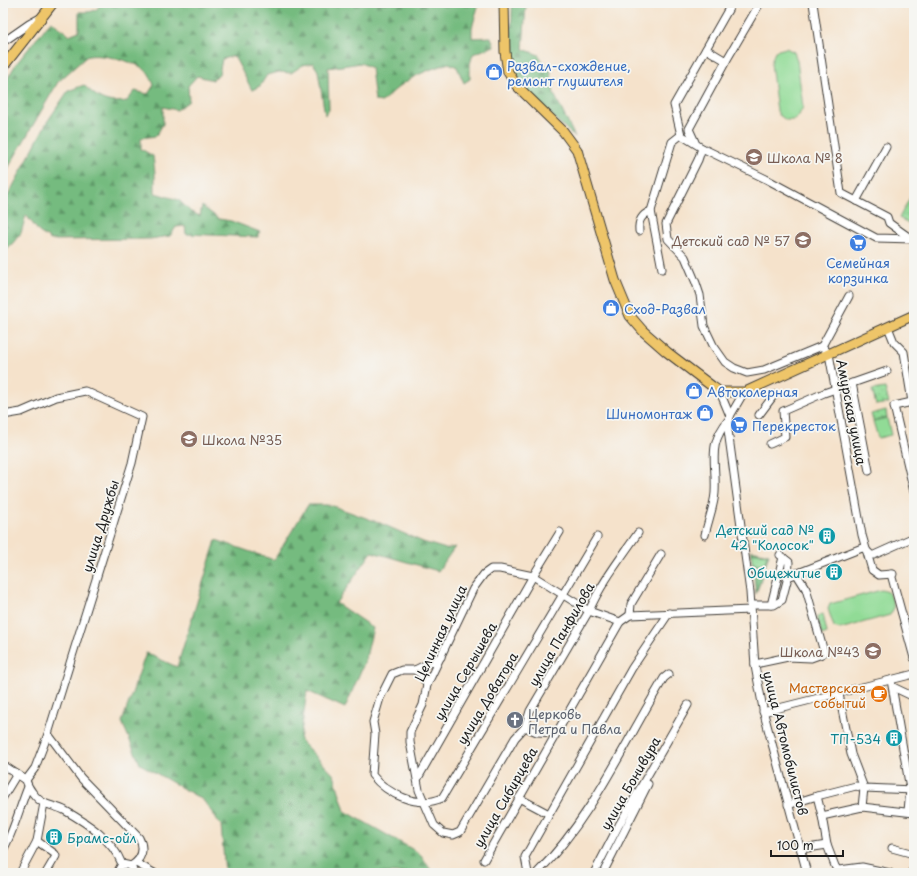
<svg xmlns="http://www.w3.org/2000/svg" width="917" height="876" font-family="'Playpen Sans',sans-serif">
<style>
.grass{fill:url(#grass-tufts);stroke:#567c59}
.forest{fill:url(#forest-firs);stroke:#486c4e}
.park{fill:url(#park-dots);stroke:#567c59}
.garden{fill:#91db96;stroke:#567c59}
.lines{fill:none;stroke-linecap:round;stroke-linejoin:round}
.minor-casing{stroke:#3d3a36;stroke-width:9}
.major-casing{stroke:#3d3a36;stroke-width:11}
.minor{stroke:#fff;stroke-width:7}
.major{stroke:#eec569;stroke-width:9}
.labels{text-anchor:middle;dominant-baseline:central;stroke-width:3.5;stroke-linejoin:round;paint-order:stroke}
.shop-label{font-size:13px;fill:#366cbe;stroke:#f6f6f2;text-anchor:start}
.education-label{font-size:13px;fill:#785e54;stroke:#f6f6f2;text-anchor:start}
.street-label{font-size:13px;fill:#1c1c1c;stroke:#f6f6f2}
.culture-label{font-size:13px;fill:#0d838f;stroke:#f6f6f2;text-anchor:end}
.food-label{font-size:13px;fill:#c56008;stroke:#f6f6f2;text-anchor:end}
.worship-label{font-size:13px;fill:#5b616d;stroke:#f6f6f2;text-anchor:start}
</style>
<defs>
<pattern id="grass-tufts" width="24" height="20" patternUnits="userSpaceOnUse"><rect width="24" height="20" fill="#91db96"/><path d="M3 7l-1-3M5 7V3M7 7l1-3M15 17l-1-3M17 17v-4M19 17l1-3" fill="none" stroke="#7cbb81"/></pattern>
<pattern id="forest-firs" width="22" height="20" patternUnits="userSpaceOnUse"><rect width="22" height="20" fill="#74bb7f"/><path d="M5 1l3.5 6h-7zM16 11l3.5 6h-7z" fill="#5e9767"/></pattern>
<pattern id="park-dots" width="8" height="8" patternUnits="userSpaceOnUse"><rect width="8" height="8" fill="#91db96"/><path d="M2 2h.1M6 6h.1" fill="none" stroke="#7cbb81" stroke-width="1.8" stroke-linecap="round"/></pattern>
</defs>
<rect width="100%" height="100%" fill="#f6f6f2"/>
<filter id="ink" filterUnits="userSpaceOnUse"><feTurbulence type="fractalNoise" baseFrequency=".025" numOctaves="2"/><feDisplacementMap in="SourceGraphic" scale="8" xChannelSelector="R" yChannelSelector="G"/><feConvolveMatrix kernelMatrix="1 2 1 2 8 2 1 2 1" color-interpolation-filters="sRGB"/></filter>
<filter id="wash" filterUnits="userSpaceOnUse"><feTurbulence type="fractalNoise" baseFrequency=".012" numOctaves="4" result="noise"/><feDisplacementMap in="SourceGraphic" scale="16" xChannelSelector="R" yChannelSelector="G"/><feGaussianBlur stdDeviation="0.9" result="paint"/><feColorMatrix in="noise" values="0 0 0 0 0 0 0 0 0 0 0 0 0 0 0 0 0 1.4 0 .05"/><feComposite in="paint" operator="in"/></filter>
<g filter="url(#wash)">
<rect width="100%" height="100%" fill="#f5e2cb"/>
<path class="grass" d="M913,192H914V226L899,218Z"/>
<g class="forest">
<path d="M101,3H479L472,28V38L491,37L494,46L473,54L470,64V79L464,83L457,67L449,63C419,73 405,79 382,102L375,101L371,68L361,63L328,68L329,110L325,115L318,71L313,63L303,65L291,73L279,72L267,75L260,86L252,90L234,56L222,59L219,74L213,80L197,76L188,86L189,101L177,110L163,107V124L156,136L141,138V149L153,156L155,173V193L179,200L191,212L200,216L202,206L219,219L231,221L260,232L258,237L186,234L185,226L176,227L170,236L150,239L51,240L39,232L26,215L21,233L3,255V205L47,122L68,91L84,85C98,99 107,104 127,101L135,91L148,94L154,85C151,78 148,71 141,67C131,61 96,52 86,57L58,82L3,177V139L7,116L3,115V86L16,64L51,21L69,35L79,31V12C88,12 97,13 101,3Z"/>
<path d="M512,3H528L526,5L523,49L539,55L541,60L550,68L554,94L575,137C555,118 517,90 512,62C508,45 513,21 512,3Z"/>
<path d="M308,505H330L380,523L423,542L446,549L455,547L438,571L372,552L336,603L373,628L365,661L345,708L307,691L300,740L334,775L345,811L419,853L433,873H225L221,825L203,800L140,764L122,722L146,653L177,667L216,540L274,560Z"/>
<path d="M751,550L769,554L756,594Z"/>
</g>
<g class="park">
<path d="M885,388L889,403L876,405L872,390Z"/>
<path d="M886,410L887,418L873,421L871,414Z"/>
<path d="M752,552L767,555L764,565L752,562Z"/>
<path d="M823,614L827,633L822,635L817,616Z"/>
</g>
<g class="garden">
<path d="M786,48L794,52L797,60L803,107L798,117L794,120H786L779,115L777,111L771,63L775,51Z"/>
<path d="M887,418L891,435L878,438L873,421Z"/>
<path d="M881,590C891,591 892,599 894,608L890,615L840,629L834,627L828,609L830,604Z"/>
</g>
</g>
<g filter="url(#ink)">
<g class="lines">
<defs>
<g id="minor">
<path d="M732,3L674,105L681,135L702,148L766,179L876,238L914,239"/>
<path d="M813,3L841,193L887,217L889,223L910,238"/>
<path d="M3,40H6L29,24L40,18"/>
<path d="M706,49L726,61L760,3"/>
<path d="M695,142L689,129L726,61"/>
<path d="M702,148L698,160L666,224L668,239L685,257L696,283L700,295L704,326L713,345L725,362L734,368L747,373L764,370L822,346L829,354L862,535L872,570L879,575L893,574"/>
<path d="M856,201L886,147"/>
<path d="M639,231C638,221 641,215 651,211"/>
<path d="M662,269L651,211L672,142L681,135"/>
<path d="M888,327L894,342L904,352L912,402L894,406L914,492"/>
<path d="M822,346L849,296"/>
<path d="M852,383L869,471"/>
<path d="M720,392L730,416"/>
<path d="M744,392L730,416L728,430L750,592L755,666L764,714L807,873"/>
<path d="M3,415L21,412L56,397L85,391L142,417L132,463L48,734L35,768L26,780"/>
<path d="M759,415L774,395"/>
<path d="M770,444L785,437L783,411L824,393L887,371"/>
<path d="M638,533C621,558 601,583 589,611L530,711L525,727L515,738L460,832L453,835L443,833L434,825L419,790L410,742V732L423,705L427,685L473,589L484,574L491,569H500L533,576L589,611L620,622L630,615L751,610"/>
<path d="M705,535C708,521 714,506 715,493C717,461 706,447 729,419"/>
<path d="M891,574L914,658"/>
<path d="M788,577L862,548L865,549L871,555H874L914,537"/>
<path d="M751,605H774L782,600L788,577L789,562L780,555"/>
<path d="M771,605L783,557"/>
<path d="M630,615L631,604L661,554"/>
<path d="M441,657L415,670H402L392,674L380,698L373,722L375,734L372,775C387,794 418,809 442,798L597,537"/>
<path d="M755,664L788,657L811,658L822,654L824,652L806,589L796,573"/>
<path d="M415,670L421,674L427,685"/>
<path d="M891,680L910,789L908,811"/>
<path d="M893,687L914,697"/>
<path d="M839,694L851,754L864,788L862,807"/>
<path d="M763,712L914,674"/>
<path d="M525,727L537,732L556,733"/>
<path d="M48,734L81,778L139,838C145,849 142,859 131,866"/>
<path d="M3,765L26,780C28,788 36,799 44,803C51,806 58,807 64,810C87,823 112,839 122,864L131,866L134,873"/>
<path d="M418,778L533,576L560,532"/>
<path d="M817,796L856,786L864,788L914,790"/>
<path d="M3,797L17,774"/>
<path d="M519,798L549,814"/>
<path d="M788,805L817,796L822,816L862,807L914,813"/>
<path d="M822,816L827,845L835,866L839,873"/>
<path d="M37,841L55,854L56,856L46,873"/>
<path d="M892,848L914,854"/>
<path d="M801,849L827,845"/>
<path d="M3,850C14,831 19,809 28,787"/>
<path d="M484,860L620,622"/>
<path d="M136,863L154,873"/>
<path d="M839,870L862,867L890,873"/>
<path d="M20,873L37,841L44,803"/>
<path d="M117,873L122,864"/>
<path d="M528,873L525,857L632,668L669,613"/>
<path d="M537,873C592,818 624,744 664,678L669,674"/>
<path d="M594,873L619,825L688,705"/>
<path d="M603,873L648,784"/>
<path d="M911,873L914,868"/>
</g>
<g id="major">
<path d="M504,3L505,52L508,72L517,86L563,131L577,150L615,280L630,316L643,331L667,352L713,387L720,392H745L914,315"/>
<path d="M3,67L53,3"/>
</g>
</defs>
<use href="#minor" class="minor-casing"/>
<use href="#major" class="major-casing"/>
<use href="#minor" class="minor"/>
<use href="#major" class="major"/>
</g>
</g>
<defs>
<symbol id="shop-disc" viewBox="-11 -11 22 22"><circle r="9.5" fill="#3f7fe0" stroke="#f6f6f2"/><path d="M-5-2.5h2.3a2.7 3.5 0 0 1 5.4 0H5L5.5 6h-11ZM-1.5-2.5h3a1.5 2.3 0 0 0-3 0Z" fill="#fff"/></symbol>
<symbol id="school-disc" viewBox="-11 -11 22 22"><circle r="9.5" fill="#8d6e63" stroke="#f6f6f2"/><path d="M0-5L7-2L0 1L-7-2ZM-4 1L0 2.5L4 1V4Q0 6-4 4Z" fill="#fff"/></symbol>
<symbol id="supermarket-disc" viewBox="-11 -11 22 22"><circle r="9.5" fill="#3f7fe0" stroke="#f6f6f2"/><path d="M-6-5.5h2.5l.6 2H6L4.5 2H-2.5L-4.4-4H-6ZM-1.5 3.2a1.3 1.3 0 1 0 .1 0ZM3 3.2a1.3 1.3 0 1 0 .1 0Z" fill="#fff"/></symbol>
<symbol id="building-disc" viewBox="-11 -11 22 22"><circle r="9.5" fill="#0f9aa8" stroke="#f6f6f2"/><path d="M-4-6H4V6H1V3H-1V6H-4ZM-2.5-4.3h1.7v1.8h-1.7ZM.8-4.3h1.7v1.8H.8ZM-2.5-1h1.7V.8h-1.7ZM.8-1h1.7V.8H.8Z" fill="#fff"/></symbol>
<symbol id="cafe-disc" viewBox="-11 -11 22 22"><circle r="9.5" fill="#e8710a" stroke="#f6f6f2"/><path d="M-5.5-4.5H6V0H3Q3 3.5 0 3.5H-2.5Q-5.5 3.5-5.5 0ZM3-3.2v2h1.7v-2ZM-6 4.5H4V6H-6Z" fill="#fff"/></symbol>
<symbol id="church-disc" viewBox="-11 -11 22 22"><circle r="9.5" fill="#6b7280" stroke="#f6f6f2"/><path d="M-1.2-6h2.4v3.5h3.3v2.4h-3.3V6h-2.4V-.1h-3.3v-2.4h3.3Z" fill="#fff"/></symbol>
</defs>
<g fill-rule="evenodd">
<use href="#shop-disc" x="484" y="62" width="20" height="20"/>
<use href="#school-disc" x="744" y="147" width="20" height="20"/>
<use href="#school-disc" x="793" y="230" width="20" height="20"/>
<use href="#supermarket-disc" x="848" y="233" width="20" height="20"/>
<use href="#shop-disc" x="601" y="298" width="20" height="20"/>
<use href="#shop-disc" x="684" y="381" width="20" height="20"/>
<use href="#shop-disc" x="695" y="403" width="20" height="20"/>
<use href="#supermarket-disc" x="729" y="415" width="20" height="20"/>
<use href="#school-disc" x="179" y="429" width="20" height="20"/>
<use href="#building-disc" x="817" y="526" width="20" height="20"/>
<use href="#building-disc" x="824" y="562" width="20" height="20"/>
<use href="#school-disc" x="863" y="641" width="20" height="20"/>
<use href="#cafe-disc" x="869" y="684" width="20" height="20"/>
<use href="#church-disc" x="505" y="710" width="20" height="20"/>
<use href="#building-disc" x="884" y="728" width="20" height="20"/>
<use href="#building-disc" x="44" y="827" width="20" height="20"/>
</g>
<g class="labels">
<g class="shop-label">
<text x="507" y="65">Развал-схождение,<tspan x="507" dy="15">ремонт глушителя</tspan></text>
<text x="858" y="262" text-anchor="middle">Семейная<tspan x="858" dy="15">корзинка</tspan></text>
<text x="624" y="308">Сход-Развал</text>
<text x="707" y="391">Автоколерная</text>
<text x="692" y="413" text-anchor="end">Шиномонтаж</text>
<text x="752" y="425">Перекресток</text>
</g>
<g class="education-label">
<text x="767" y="157">Школа № 8</text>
<text x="790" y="240" text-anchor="end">Детский сад № 57</text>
<text x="202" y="439">Школа №35</text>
<text x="860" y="651" text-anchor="end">Школа №43</text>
</g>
<g class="street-label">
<text transform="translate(852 412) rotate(79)">Амурская улица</text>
<text transform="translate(100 526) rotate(-73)">улица Дружбы</text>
<text transform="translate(440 633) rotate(-65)">Целинная улица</text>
<text transform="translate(561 634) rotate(-60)">улица Панфилова</text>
<text transform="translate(465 671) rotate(-60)">улица Серышева</text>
<text transform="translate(487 698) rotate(-59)">улица Доватора</text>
<text transform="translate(786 743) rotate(76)">улица Автомобилистов</text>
<text transform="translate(630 783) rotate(-60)">улица Бонивура</text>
<text transform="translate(505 797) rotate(-60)">улица Сибирцева</text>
</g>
<g class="culture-label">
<text x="814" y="529">Детский сад №<tspan x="814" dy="15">42 "Колосок"</tspan></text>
<text x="821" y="572">Общежитие</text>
<text x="881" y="738">ТП-534</text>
<text x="67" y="837" text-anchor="start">Брамс-ойл</text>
</g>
<g class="food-label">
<text x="866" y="687">Мастерская<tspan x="866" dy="15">событий</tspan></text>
</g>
<g class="worship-label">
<text x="528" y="713">Церковь<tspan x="528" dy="15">Петра и Павла</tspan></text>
</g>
</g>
<rect width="917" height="876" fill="none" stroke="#f6f6f2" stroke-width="16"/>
<path d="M771 850v6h72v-6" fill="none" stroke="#1c1c1c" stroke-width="2"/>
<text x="777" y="850" font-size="12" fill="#1c1c1c" stroke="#f6f6f2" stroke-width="3" paint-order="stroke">100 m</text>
</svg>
